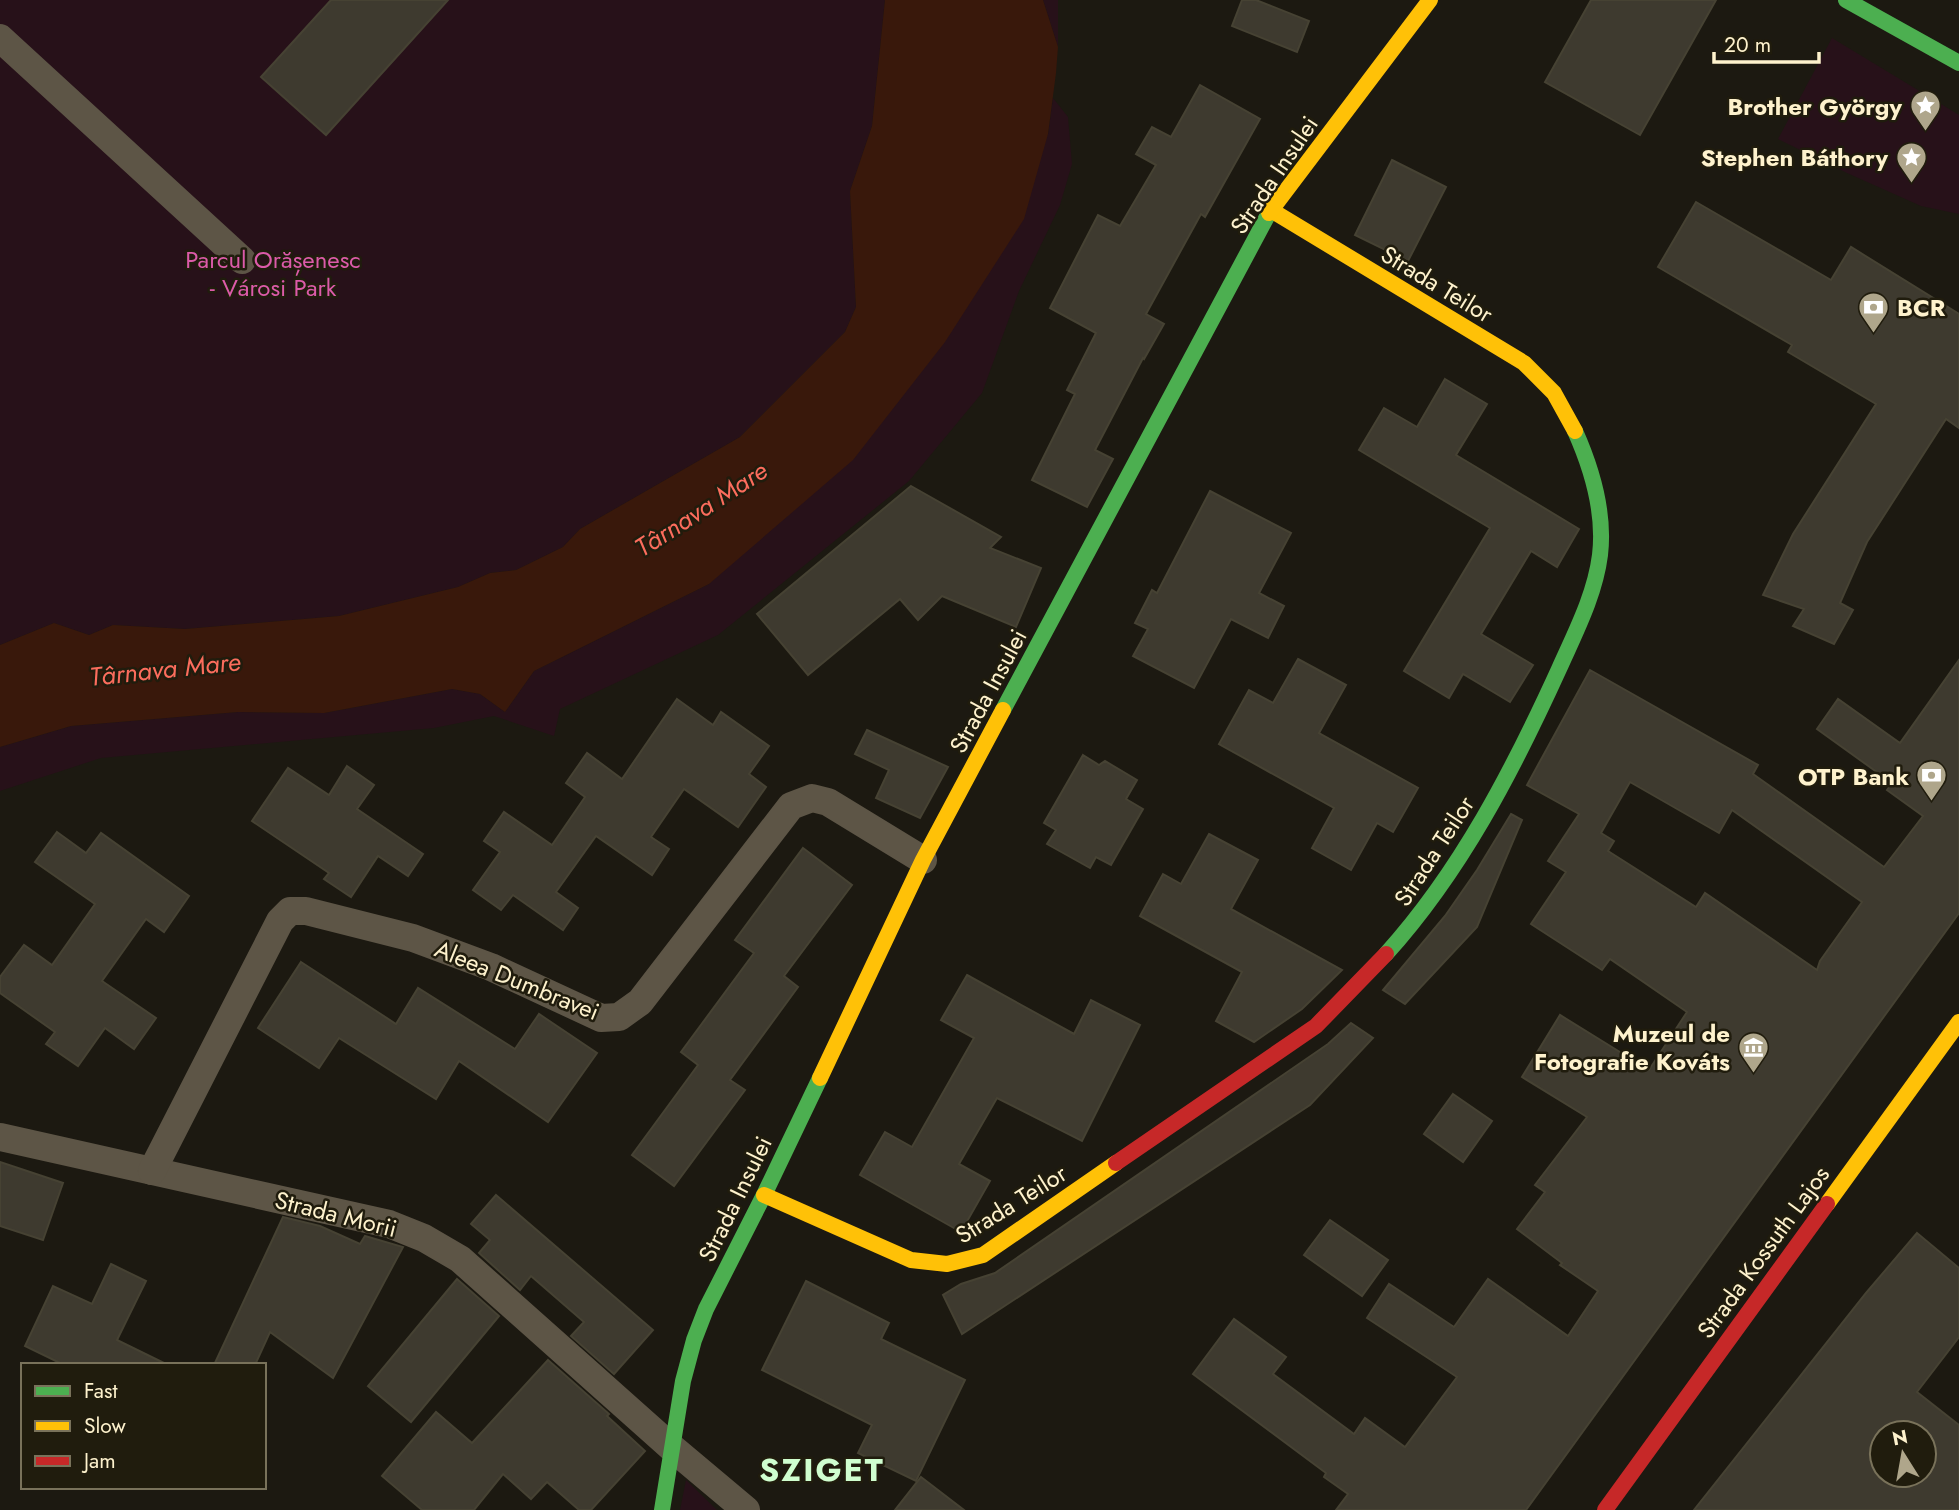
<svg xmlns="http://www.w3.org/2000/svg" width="1959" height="1510" font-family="Jost,sans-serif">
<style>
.green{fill:#271119}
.water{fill:#39180b}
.building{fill:#3e3a2f;stroke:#464233;stroke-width:2;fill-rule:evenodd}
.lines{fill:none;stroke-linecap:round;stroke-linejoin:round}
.street{stroke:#5d5546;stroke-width:28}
.fast{stroke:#4caf50;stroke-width:16}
.slow{stroke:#ffc107;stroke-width:16}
.jam{stroke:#c62828;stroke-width:16}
.labels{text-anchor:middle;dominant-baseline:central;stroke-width:5;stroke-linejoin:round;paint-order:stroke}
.poi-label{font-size:24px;font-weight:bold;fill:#fef2cd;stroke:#201c0d;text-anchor:end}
.street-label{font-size:24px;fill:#fef2cd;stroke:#201c0d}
.park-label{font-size:24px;fill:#dc5ba9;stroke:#201c0d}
.water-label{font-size:26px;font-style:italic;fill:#fc6d5d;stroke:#201c0d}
.district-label{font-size:32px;font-weight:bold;letter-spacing:2px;fill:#cffecf;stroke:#201c0d}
</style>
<rect width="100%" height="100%" fill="#1c1911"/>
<g class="green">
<path d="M0,0H885L872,126L850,191L856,307L845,332L740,437L580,529L563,547L516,570L490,573L458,587L339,616L185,629L113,625L89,635L54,623L0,645Z"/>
<path d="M1043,0H1058V47Z"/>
<path d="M1832,38L1959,115V214L1921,206L1847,173L1778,139Z"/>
<path d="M1053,98L1068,117L1072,164L1060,205L1019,291L982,393L909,481L718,635L560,709L554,736L494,716L434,728L101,758L0,791V747L71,726L238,712L324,713L452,689L480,694L505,712L534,671L709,584L1048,134Z"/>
<path d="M686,1480L717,1510H680Z"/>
</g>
<path class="water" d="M885,0H1043L1058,47L1056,73L1048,134L1024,219L945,342L853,460L709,584L534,671L505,712L480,694L452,689L324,713L238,712L71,726L0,747V645L54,623L89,635L113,625L185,629L339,616L458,587L490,573L516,570L563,547L580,529L740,437L845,332L856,307L850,191L872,126Z"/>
<g class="building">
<path d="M331,0H448L326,135L261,77Z"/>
<path d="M1242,0H1256L1309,21L1297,52L1232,26Z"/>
<path d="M1591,0H1716L1640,135L1545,82Z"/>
<path d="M1200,85L1260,119L1205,217L1201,214L1146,314L1164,324L1144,359L1143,358L1095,450L1113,459L1087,507L1032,480L1075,394L1067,390L1096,333L1050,308L1098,215L1120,226L1156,165L1136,154L1152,127L1171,137Z"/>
<path d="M1392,160L1446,187L1408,261L1355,235Z"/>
<path d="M1696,202L1831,280L1851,247L1959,314V428L1946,419L1867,542L1840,603L1853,610L1834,644L1793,626L1804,609L1763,595L1793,534L1876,404L1788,352L1792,345L1658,267Z"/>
<path d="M1445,379L1487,404L1456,455L1579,529L1557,567L1531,551L1481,634L1533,665L1510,702L1463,674L1449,698L1404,671L1490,528L1359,450L1384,408L1417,427Z"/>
<path d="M911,486L1001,537L990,548L1041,568L1016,627L942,596L918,620L900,599L808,675L757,614Z"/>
<path d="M1210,491L1291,533L1259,593L1284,606L1268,638L1231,619L1194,688L1133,656L1148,629L1135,623L1152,590L1157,593Z"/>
<path d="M1298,659L1346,685L1319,733L1418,788L1393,832L1377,823L1351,870L1312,848L1334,808L1219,744L1249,690L1273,703Z"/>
<path d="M1959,660V913L1526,1510H1336L1348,1494L1324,1477L1326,1473L1193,1374L1234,1319L1286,1357L1273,1374L1354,1434L1365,1418L1405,1447L1457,1377L1367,1318L1389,1284L1454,1327L1488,1279L1568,1336L1598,1291L1560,1265L1562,1263L1517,1229L1545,1192L1535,1185L1587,1117L1522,1077L1560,1015L1649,1070L1687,1012L1610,959L1602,970L1531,924L1566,872L1548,861L1579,814L1527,785L1590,670L1758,765L1753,774L1884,867L1923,816L1887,790L1892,783L1817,729L1838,699L1900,743ZM1630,782L1719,833L1732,810L1862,902L1820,961L1817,970L1705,893L1696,907L1608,851L1614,841L1601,833Z"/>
<path d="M677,699L713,725L721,712L769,746L749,774L766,787L738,827L684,789L651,837L669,849L652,875L596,836L556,892L578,908L563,930L513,895L501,910L473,890L500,852L484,841L504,812L552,845L585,797L566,783L587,753L622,779Z"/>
<path d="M867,730L948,767L920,818L876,798L889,770L855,754Z"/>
<path d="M1083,755L1099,765L1105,761L1137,780L1126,799L1143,809L1111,865L1096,857L1090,868L1047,844L1056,830L1044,823Z"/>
<path d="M347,766L374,785L357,809L423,854L408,876L378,856L351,897L324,879L329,873L252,821L288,768L329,795Z"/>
<path d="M1511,814L1522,820L1477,927L1405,1004L1383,990L1445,916L1477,870Z"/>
<path d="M57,832L86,853L101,833L189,896L164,932L146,919L102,981L156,1018L134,1049L105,1028L78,1066L46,1044L55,1032L0,993V977L24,945L52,965L95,904L35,862Z"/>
<path d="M1209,834L1258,860L1231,909L1342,970L1302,1009L1254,1042L1216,1021L1242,972L1140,916L1163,874L1181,884Z"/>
<path d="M803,848L852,885L784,976L798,987L730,1080L745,1090L674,1186L632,1155L698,1065L681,1052L754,953L735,940Z"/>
<path d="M301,962L396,1024L418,988L515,1049L539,1014L597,1053L548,1122L459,1061L436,1099L339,1038L319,1068L258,1028Z"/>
<path d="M967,975L1074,1034L1091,1000L1140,1025L1082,1141L997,1098L959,1164L990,1181L961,1232L860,1175L885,1132L912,1147L974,1038L941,1020Z"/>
<path d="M1351,1023L1373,1038L1310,1105L962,1334L943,1295L961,1284L995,1273L1328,1044Z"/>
<path d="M1453,1094L1492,1121L1463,1162L1424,1134Z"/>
<path d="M0,1162L63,1183L43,1240L0,1226Z"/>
<path d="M496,1195L653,1330L614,1374L571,1336L584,1322L531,1276L520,1290L479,1253L490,1240L471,1224Z"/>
<path d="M283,1217L320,1226L360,1244L365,1236L403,1247L333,1378L270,1332L255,1365H214Z"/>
<path d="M1330,1220L1388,1260L1362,1296L1304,1255Z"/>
<path d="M1917,1233L1959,1268V1337L1917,1392L1959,1425V1510H1694L1866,1293ZM1882,1433H1924V1475H1882Z"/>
<path d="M111,1264L146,1281L117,1340L168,1365H64L25,1346L53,1286L92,1304Z"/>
<path d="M457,1279L499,1316L411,1422L368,1386Z"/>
<path d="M806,1281L889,1323L881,1339L965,1380L916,1481L858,1453L872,1425L762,1370Z"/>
<path d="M548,1360L609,1414L607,1416L645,1451L591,1510H579L547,1482L531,1499L503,1474L474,1510H422L382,1476L436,1412L472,1443Z"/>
<path d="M921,1477L964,1510H895Z"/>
</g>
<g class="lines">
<g class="street">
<path d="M0,38L242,260"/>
<path d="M0,1137L389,1224L424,1238L460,1259L671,1447L746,1510"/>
<path d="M152,1171L280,921L290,911H306L413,938L491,967L601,1018L619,1017L640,1002L791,806L812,798L828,802L923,860"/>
</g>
<g class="fast">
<path d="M1846,0L1959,63"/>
<path d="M1003,710L1269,213"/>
<path d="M1386,954C1461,871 1513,770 1559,669C1575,633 1595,595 1600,555C1605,513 1592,469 1575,431"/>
<path d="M662,1510L683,1381L694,1340L706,1309L764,1195L820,1078"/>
</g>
<g class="slow">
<path d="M1271,210L1524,363L1554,393L1575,431"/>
<path d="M1269,213L1430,0"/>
<path d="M820,1078L923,860L1003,710"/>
<path d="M764,1195L911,1260L947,1264L983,1255L1116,1163"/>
<path d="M1827,1204L1959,1022"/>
</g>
<g class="jam">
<path d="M1116,1163L1316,1026L1386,954"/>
<path d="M1605,1510L1827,1204"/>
</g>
</g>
<defs>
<symbol id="sight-pin" viewBox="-11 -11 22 30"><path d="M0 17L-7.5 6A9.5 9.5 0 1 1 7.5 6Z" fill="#afa68b" stroke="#201c0d"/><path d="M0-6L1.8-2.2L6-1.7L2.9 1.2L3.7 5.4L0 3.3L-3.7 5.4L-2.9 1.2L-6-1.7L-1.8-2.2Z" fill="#fff"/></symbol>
<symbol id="bank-pin" viewBox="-11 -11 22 30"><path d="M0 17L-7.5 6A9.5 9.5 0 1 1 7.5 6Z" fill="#afa68b" stroke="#201c0d"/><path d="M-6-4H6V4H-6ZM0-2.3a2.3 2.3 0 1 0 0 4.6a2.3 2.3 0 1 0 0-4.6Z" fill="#fff"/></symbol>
<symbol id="museum-pin" viewBox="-11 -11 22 30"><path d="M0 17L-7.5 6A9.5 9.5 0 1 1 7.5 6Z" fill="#afa68b" stroke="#201c0d"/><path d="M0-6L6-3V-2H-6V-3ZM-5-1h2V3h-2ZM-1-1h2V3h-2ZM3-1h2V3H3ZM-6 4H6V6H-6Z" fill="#fff"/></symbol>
</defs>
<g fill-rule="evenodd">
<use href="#sight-pin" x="1908" y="88" width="35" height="47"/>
<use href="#sight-pin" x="1894" y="140" width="35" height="47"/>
<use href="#bank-pin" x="1856" y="290" width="35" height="47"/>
<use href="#bank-pin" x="1914" y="758" width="35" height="47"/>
<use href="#museum-pin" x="1736" y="1030" width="35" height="47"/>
</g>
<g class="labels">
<g class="poi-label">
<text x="1902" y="106">Brother György</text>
<text x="1888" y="157">Stephen Báthory</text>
<text x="1897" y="307" text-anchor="start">BCR</text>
<text x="1909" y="776">OTP Bank</text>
<text x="1730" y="1033">Muzeul de<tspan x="1730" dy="28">Fotografie Kováts</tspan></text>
</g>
<g class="street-label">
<text transform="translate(1274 175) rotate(-56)">Strada Insulei</text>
<text transform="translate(1437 284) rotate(31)">Strada Teilor</text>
<text transform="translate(988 691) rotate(-62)">Strada Insulei</text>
<text transform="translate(1434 851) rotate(-57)">Strada Teilor</text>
<text transform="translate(517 980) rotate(22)">Aleea Dumbravei</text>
<text transform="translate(735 1199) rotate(-64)">Strada Insulei</text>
<text transform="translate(1011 1204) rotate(-32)">Strada Teilor</text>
<text transform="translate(336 1214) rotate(14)">Strada Morii</text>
<text transform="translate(1763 1252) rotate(-54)">Strada Kossuth Lajos</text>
</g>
<g class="park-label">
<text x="273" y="259">Parcul Orășenesc<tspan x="273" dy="28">- Városi Park</tspan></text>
</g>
<g class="water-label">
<text transform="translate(701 509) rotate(-33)">Târnava Mare</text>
<text transform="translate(165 669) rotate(-6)">Târnava Mare</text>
</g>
<g class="district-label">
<text x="822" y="1470">SZIGET</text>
</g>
</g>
<rect x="21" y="1363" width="245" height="126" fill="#201c0d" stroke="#79725a" stroke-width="2"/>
<rect x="35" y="1386" width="35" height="10" fill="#4caf50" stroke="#79725a" stroke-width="2"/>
<text x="84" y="1398" font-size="21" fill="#fef2cd">Fast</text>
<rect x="35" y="1421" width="35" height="10" fill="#ffc107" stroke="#79725a" stroke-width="2"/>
<text x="84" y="1433" font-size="21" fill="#fef2cd">Slow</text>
<rect x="35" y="1456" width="35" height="10" fill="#c62828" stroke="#79725a" stroke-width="2"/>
<text x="84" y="1468" font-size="21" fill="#fef2cd">Jam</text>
<g transform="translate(1903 1454) rotate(349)"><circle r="33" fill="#201c0d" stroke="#79725a" stroke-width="2"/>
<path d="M0-5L12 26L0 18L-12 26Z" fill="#afa68b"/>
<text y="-10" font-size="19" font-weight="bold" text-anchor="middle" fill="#fef2cd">N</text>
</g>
<path d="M1714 52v10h105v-10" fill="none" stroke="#fef2cd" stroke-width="3.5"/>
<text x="1724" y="52" font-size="21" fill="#fef2cd" stroke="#201c0d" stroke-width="5" paint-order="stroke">20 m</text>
</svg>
